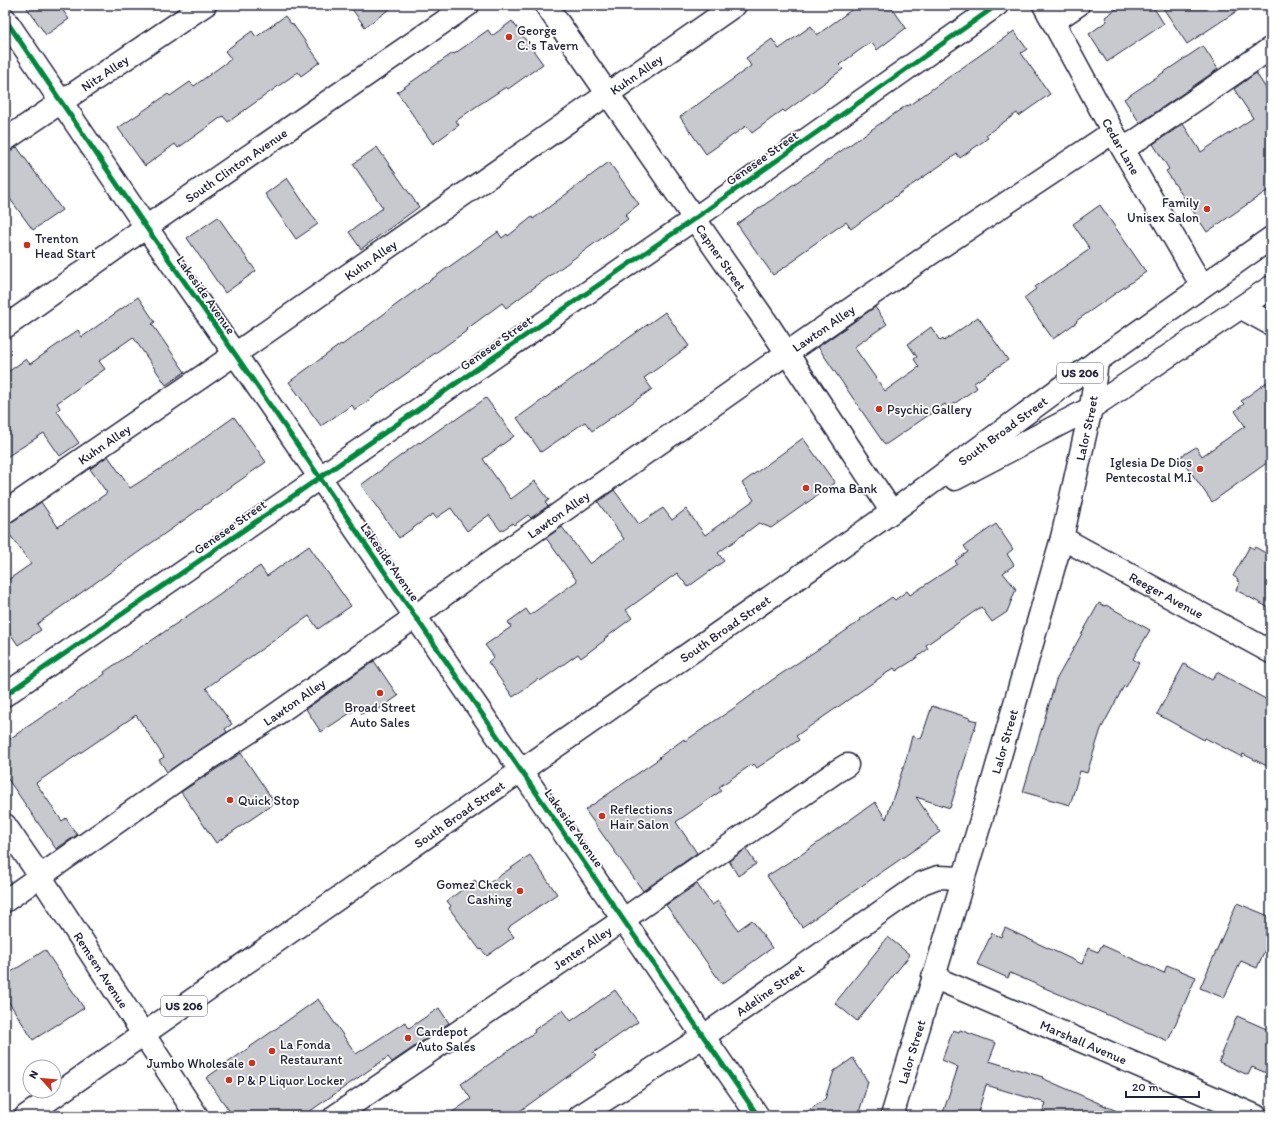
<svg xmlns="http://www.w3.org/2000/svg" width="1276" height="1121" font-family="Itim,sans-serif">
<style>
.building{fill:#c8c8cf;stroke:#22223b}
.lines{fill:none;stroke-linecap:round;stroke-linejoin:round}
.minor-casing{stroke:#22223b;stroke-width:25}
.major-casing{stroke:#22223b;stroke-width:25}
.minor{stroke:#fff;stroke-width:22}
.major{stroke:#fff;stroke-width:22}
.cycleway-casing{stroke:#fff;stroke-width:8}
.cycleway{stroke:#00873e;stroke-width:5}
.poi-dot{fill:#c8321e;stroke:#fff;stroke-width:1.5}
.labels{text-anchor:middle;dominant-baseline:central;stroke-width:3.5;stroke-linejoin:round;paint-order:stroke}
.shield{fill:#fff;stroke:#646476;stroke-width:1}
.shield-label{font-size:12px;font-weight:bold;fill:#22223b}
.poi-label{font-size:13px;fill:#22223b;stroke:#fff;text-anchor:start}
.street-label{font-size:13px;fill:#22223b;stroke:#fff}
</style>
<rect width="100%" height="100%" fill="#fff"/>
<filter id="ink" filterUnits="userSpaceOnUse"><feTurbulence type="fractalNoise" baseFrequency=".025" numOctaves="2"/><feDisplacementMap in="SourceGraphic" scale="8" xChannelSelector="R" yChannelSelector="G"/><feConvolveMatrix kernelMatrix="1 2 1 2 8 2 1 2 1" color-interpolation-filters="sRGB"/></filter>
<g filter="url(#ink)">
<g class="building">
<path d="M25,5H59L69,19L46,35Z"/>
<path d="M349,5H395L365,27Z"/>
<path d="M858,5H890L906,28L877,50L871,42L839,65L843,69L785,112L783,110L752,133L746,126L706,154L680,117L751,66L746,58L772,39L779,49L811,26L817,35Z"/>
<path d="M1122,5H1152L1164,24L1107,62L1089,34L1107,21L1105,17Z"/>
<path d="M1161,5H1246L1187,44Z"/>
<path d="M285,16L291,24L292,23L320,62L301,76L298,72L228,122L223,116L178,148L175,144L145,166L118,128L168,94L170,96L190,82L194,86L231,59L225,51L252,31L256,37Z"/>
<path d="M512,21L543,64L508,89L506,87L474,108L456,121L459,125L433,144L397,92L453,53L454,54L488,30L492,36Z"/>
<path d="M1014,31L1027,49L1021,53L1050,94L1019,116L1017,113L1001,124L986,135L988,138L960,158L957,154L903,191L851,229L846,222L797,256L798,258L773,275L737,224L878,125L907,105L908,106Z"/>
<path d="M1203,46L1218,69L1140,123L1124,99Z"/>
<path d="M1256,73L1271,96V188L1207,232L1166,171L1169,169L1153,144L1183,124L1201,152L1253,118L1234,89Z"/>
<path d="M17,147L62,210L33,230L5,192V152L12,151Z"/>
<path d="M377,147L419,207L361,249L349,232L383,208L353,164Z"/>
<path d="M609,162L639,204L625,215L628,219L506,308L502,303L467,329L468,330L455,339L355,410L352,405L321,426L289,382L341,344L342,345L408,296L498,232L502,238L507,234L508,236L532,217L533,219Z"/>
<path d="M287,178L318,224L296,239L265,194Z"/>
<path d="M1100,205L1146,272L1076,321L1077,322L1053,339L1024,298L1036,289L1035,287L1090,249L1073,224Z"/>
<path d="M218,217L256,271L225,293L187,238Z"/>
<path d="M138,297L155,322L152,324L185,372L166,385L133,337L99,361L105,369L57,403L60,408L57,411L79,443L60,456L44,433L5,458V374L26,359L30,364L78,330L82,337Z"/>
<path d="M875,307L887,324L854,347L885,391L919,367L914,359L917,357L908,344L931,327L940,341L943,339L944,341L978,317L1008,360L974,383L977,388L948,408L945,404L885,445L818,347Z"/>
<path d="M665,312L689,346L644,378L652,389L592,431L585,422L541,452L517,418Z"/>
<path d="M1271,379V460L1212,502L1180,457L1196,447L1202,456L1245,426L1235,411L1244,404L1241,401Z"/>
<path d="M486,398L514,436L483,459L511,499L535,481L549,500L545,503L548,506L531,518L528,515L514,525L513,523L501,531L489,515L467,531L451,508L436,518L433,514L399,538L361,485L419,442L420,443L454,419L455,420Z"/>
<path d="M234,417L266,462L37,624L41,630L18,645L5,626V582L31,564L5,528V524L12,522L41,502L58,527L107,493L90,469L108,456L130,488L168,464Z"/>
<path d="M803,438L835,483L771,528L759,523L718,553L724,561L688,587L677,573L626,610L632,618L604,639L605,640L581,658L578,654L540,681L538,679L513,697L488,662L494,657L485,645L511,627L508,622L526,609L530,615L577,581L546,538L562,527L590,564L624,539L598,502L614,490L639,524L663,508L672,520L686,509L705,535L754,500L742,483Z"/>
<path d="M996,524L1013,549L1007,554L1014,565L1003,573L1016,589L1007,612L992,622L981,607L926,645L928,649L912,661L896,671L894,668L796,736L799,740L757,768L754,764L752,766L751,765L719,787L721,791L676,822L697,853L643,891L585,810L660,758L659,757L684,739L685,741L734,708L772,680L841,634L861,620L860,619L892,597L895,600L907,591L910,595L957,564L955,561L968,552L964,546Z"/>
<path d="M309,546L351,606L318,629L309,616L206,688L232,724L225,729L227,732L167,772L159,760L164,757L136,715L36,783L62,821L66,818L77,835L56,849L5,775V742L105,674L104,672L148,642V643L260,566L267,576Z"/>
<path d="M1250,546L1254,549L1255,547L1271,556V609L1236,590L1240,582L1237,581L1238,579L1233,576Z"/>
<path d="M1099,603L1105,606L1106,605L1150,630L1133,659L1139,663L1126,687L1124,686L1101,729L1087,773L1080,771L1070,805L1023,792L1056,680Z"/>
<path d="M374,661L398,696L378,710L375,705L362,714L358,708L321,732L306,709Z"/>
<path d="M1184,664L1212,680L1217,672L1271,702V768L1243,754L1242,757L1205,738L1204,740L1157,714Z"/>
<path d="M932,706L970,718L969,719L977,721L950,808L916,797L940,832L802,927L767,876L795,858V859L875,802L886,819L907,756L912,736L921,739Z"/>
<path d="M241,753L275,803L216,843L181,792Z"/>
<path d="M746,849L756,864L738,876L729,861Z"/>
<path d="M530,855L557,894L510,926V927L508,929L514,937L487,956L481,949L480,950L449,908L451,906L447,901L475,880L479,886L480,885L482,888Z"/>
<path d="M697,884L712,905L718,901L738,930L752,920L772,948L722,984L666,905Z"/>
<path d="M1237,903L1271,917V936L1257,968L1241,961L1224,998L1200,988Z"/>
<path d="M1005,928L1082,964L1088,948L1098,952L1102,945L1164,973L1167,965L1196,977L1168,1041L1010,973L1008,978L977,964L992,933L1001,937Z"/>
<path d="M888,937L910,955L857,1021L835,1003Z"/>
<path d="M45,950L84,1008L58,1025V1024L33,1040L5,996V976Z"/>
<path d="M615,990L638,1022L593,1053L596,1056L513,1116H447L471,1099L461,1084L535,1032L534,1030L563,1010L571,1021Z"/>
<path d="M318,999L356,1054L405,1022L409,1028L439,1008L449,1023L392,1062L388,1057L303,1116H233L206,1078Z"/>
<path d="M1237,1016L1271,1031V1075L1252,1067L1248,1075L1219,1062L1222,1054H1221Z"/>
<path d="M953,1030L959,1032L960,1030L996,1043L989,1061L1043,1077L1042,1078L1128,1116H1041L1046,1103L986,1085L977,1116H942L958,1067L942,1060Z"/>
<path d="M853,1058L868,1082L858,1116H801L825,1099L834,1071Z"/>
</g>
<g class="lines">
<defs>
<g id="minor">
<path id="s1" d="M546,5L769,326L892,512"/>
<path id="s2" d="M1044,5L1113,132L1202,286"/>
<path d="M5,19L146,227L235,354L758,1116"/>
<path d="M1053,22L1078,5"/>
<path id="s3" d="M5,140L205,5"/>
<path d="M1124,149L1271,48"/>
<path d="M1242,308L1271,324"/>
<path id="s4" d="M5,327L146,227L468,5"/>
<path id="s5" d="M5,512L235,354L735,5"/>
<path id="s6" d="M1062,538L1271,652"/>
<path d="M5,695L694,219L997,5"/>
<path id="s7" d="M5,825L40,876L197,1116"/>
<path id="s8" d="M5,901L191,770L268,720L415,617L448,592L787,353L930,254L1113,132"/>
<path id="s9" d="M933,977L1256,1116"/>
<path id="s10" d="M335,1116L624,919L837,771L847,765"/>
<path id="s11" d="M580,1116L704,1036L922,883L938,877L963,878"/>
</g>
<g id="major">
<path d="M955,479L1091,408L1271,287"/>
<path id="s12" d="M26,1116L892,512L1097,361L1271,238"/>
<path id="s13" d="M892,1116L994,777L1062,538L1091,408L1097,361"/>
</g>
</defs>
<use href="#minor" class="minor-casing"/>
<use href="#major" class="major-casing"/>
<use href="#minor" class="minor"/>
<use href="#major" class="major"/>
<defs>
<g id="cycleway">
<path d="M5,19L146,227L235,354L758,1116"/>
<path d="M5,695L694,219L997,5"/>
</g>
</defs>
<use href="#cycleway" class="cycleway-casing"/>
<use href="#cycleway" class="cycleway"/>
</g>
</g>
<g class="poi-dot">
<circle cx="509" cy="37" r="4"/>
<circle cx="1207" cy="209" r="4"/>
<circle cx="27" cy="245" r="4"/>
<circle cx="879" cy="409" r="4"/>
<circle cx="1200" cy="469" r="4"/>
<circle cx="806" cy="488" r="4"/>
<circle cx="380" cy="693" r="4"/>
<circle cx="230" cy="800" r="4"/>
<circle cx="602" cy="816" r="4"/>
<circle cx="520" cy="891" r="4"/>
<circle cx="408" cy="1038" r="4"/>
<circle cx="272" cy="1051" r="4"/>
<circle cx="252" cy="1063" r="4"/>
<circle cx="229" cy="1080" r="4"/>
</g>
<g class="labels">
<g class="shield">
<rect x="1057" y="363" width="46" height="20" rx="3"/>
<rect x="161" y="996" width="46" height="20" rx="3"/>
</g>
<g class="shield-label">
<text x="1080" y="373">US 206</text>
<text x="184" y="1006">US 206</text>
</g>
<g class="poi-label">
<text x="517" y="30">George<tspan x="517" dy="15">C.'s Tavern</tspan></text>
<text x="1199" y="202" text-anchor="end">Family<tspan x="1199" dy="15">Unisex Salon</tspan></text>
<text x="35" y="238">Trenton<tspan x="35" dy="15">Head Start</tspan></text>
<text x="887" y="409">Psychic Gallery</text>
<text x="1192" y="462" text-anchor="end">Iglesia De Dios<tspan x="1192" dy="15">Pentecostal M.I</tspan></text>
<text x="814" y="488">Roma Bank</text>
<text x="380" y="707" text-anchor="middle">Broad Street<tspan x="380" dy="15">Auto Sales</tspan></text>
<text x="238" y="800">Quick Stop</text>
<text x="610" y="809">Reflections<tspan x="610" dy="15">Hair Salon</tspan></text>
<text x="512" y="884" text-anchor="end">Gomez Check<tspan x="512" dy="15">Cashing</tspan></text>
<text x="416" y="1031">Cardepot<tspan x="416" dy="15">Auto Sales</tspan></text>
<text x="280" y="1044">La Fonda<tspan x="280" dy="15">Restaurant</tspan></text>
<text x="244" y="1063" text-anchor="end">Jumbo Wholesale</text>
<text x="237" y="1080">P &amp; P Liquor Locker</text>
</g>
<g class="street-label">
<text stroke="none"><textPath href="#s3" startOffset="120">Nitz Alley</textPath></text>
<text stroke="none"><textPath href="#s5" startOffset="768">Kuhn Alley</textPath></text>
<text stroke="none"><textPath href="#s2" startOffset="161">Cedar Lane</textPath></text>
<text transform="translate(762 158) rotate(-35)">Genesee Street</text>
<text stroke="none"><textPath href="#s4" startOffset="282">South Clinton Avenue</textPath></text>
<text stroke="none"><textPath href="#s1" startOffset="307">Capner Street</textPath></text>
<text stroke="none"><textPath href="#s5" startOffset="444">Kuhn Alley</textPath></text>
<text transform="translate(206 295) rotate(55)">Lakeside Avenue</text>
<text stroke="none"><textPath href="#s8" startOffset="999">Lawton Alley</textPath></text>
<text transform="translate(496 343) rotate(-35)">Genesee Street</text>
<text stroke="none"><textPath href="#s13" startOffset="715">Lalor Street</textPath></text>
<text stroke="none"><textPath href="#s12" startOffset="1193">South Broad Street</textPath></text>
<text stroke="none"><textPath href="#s5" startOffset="120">Kuhn Alley</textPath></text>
<text stroke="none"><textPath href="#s8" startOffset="675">Lawton Alley</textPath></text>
<text transform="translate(230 527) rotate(-35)">Genesee Street</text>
<text transform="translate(390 562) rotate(55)">Lakeside Avenue</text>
<text stroke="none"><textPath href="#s6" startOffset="119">Reeger Avenue</textPath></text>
<text stroke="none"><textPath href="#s12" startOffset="852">South Broad Street</textPath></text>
<text stroke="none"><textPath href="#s8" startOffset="351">Lawton Alley</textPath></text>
<text stroke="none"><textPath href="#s13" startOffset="391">Lalor Street</textPath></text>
<text stroke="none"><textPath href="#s12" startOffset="528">South Broad Street</textPath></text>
<text transform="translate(574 828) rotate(55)">Lakeside Avenue</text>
<text stroke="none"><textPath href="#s10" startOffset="299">Jenter Alley</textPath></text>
<text stroke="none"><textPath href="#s7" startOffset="174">Remsen Avenue</textPath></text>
<text stroke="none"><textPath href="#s11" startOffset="228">Adeline Street</textPath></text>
<text stroke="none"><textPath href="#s9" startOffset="164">Marshall Avenue</textPath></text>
<text stroke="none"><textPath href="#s13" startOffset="67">Lalor Street</textPath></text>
</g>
</g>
<rect width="1276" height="1121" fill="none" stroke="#fff" stroke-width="20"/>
<rect x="10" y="10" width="1256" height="1101" fill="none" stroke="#22223b" stroke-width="1.5" filter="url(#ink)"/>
<g transform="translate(42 1079) rotate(297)"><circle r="19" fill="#ffffff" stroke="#a7a7b1"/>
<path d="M0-3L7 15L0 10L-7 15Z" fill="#c8321e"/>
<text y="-6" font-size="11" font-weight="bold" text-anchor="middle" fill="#22223b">N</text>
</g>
<path d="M1126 1091v6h73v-6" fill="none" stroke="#22223b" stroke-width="2"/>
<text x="1132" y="1091" font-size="12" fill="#22223b" stroke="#ffffff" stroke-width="3" paint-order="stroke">20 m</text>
</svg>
